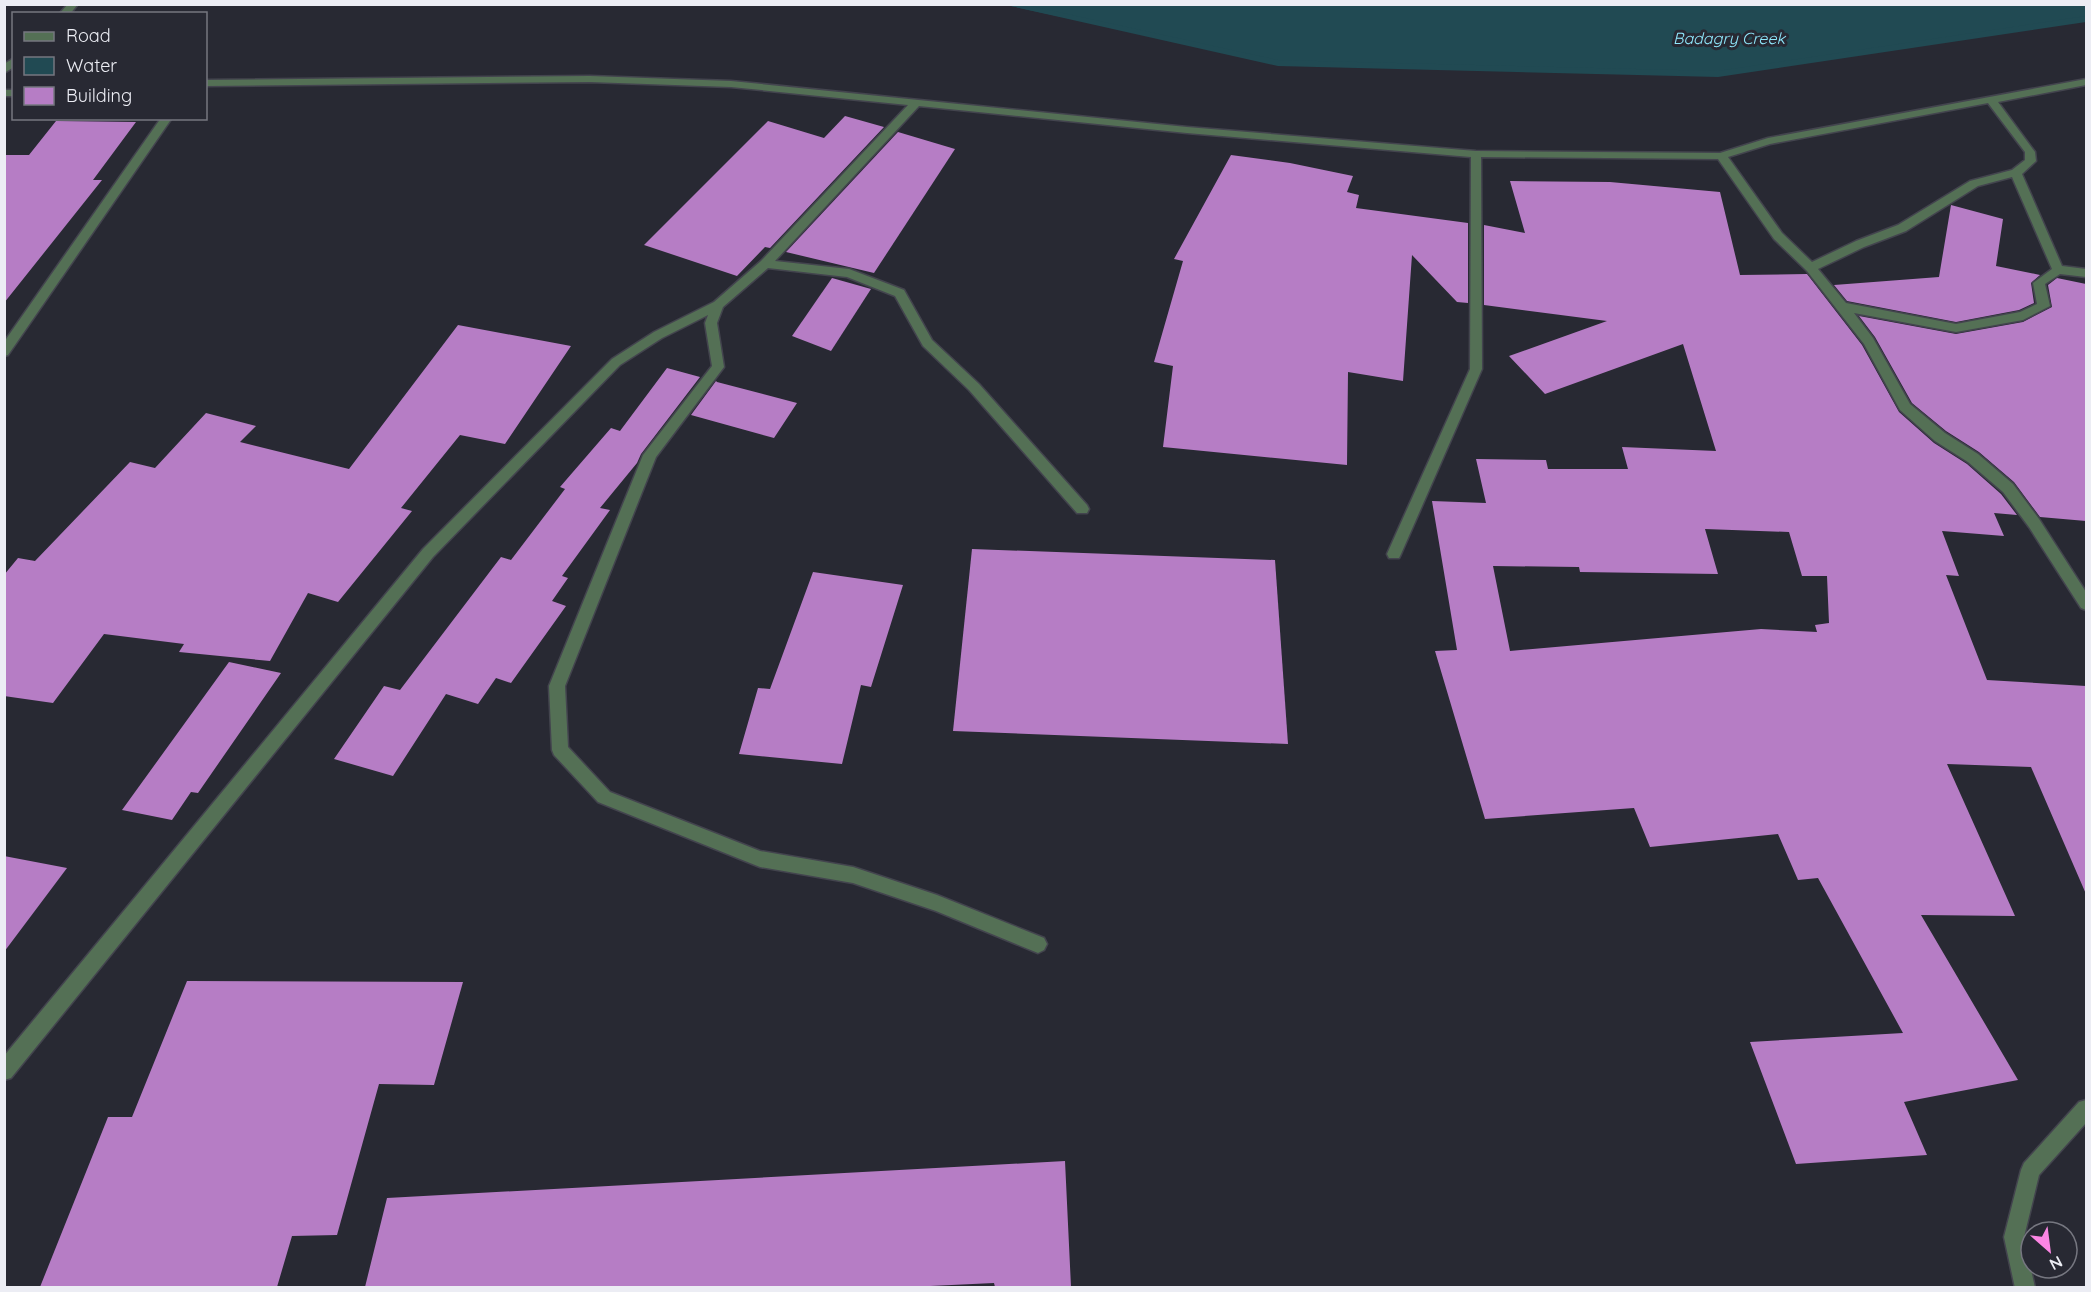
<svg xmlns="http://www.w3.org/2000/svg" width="2091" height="1292" font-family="Quicksand,sans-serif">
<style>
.water{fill:#214a53}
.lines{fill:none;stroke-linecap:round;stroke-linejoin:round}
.stream{fill:#214a53;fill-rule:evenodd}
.building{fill:#b67dc5;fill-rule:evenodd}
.minor-casing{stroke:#43444e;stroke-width:3}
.minor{fill:#547055;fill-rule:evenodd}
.labels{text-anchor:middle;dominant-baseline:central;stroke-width:6;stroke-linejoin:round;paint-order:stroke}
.far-water-label{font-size:16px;font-style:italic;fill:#90eafe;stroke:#282933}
</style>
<rect width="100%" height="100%" fill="#282933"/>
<path class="water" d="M2086,4V19L1718,74L1278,63L1006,5Z"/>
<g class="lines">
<path class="stream" d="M1002,4H1022L1278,60L1718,71L2086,16V22L1718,77L1278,66Z"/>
</g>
<g class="building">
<path d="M845,116L884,127L770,248L765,247L737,276L644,245L768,121L824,138Z"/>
<path d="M56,121L136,122L93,180H102L4,303V155H29Z"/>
<path d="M898,132L955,149L874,273L786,252Z"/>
<path d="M1231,155L1290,163L1353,176L1347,192L1359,195L1356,208L1468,223V303L1457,302L1412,255L1403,381L1348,372L1347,465L1163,447L1173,366L1154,362L1183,261L1174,259Z"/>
<path d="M1510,181L1610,182L1720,192L1740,275L1807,274L1862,345L1899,412L1934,443L1967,464L2001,494L2017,515L1994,513L2004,536L1942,531L1959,576L1946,575L1987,680L2086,686V894L2031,767L1947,764L2015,916L1921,915L2018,1080L1904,1102L1927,1155L1796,1164L1750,1042L1903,1033L1818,878L1798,880L1778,834L1650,847L1634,808L1485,819L1435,651L1457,650L1432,501L1486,503L1476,459L1546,460L1548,469H1628L1622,447L1716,451L1683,344L1545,394L1509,356L1607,321L1484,305V225L1525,233ZM1705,529L1789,532L1802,576H1827L1829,623L1815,625L1817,632L1761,629L1510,651L1493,566L1579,567L1580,572L1718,574Z"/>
<path d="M1951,205L2003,219L1996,266L2040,275L2031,283L2034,303L2019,310L1956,322L1847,301L1834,285L1939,277Z"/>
<path d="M832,278L871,289L831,351L792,336Z"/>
<path d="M2057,278L2086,284V521L2040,517L2014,482L1979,452L1946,431L1912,403L1875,337L1859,316L1956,334L2023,322L2052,307L2048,285Z"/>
<path d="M458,325L571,346L505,444L460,435L401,508L412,511L338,602L308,593L270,661L179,652L184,644L104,634L53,703L4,696V575L18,558L35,561L130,462L155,468L206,413L256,426L240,442L349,469Z"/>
<path d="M667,368L700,377L641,454L637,463L600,508L610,510L562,576L568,578L552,601L566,606L511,683L496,678L478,704L446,694L393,776L334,759L384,686L400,690L501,557L511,560L565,489L560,487L611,428L620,431Z"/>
<path d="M716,381L717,382L797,403L774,438L691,415Z"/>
<path d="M972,549L1275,560L1288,744L953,731Z"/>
<path d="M813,572L903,585L871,687L861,685L842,764L739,754L758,688L770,689Z"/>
<path d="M229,662L281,673L198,793L191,792L172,820L122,810Z"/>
<path d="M4,856L67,868L4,952Z"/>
<path d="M187,981L463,982L434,1085L379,1084L337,1235L292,1236L277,1287H40L108,1117H132Z"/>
<path d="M1065,1161L1071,1287H995L994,1283L909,1287H365L387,1198Z"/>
</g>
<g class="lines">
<defs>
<g id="minor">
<path d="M68,4H78L70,14H59Z"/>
<path d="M14,58V67L4,73V64Z"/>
<path d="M590,76L731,81L1187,127L1476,151L1720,153L1768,138L2086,79V85L1998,102L2035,152L2036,161L2022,174L2062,266L2086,269V277L2060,274L2045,284L2050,306L2023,320L1956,332L1854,313L1873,338L1910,404L1945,433L1978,454L2013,484L2039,519L2086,592V610L2081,608L2029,527L2003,492L1968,462L1935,441L1900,410L1864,344L1807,271L1774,239L1718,159L1481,157L1482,369L1401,554L1399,558H1389L1387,554L1470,369L1471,157L1187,133L919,106L775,261L849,269L904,290L932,340L979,384L1087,505L1089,509L1087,513H1077L969,390L923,346L895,296L847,277L768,268L723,307L717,323L724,367L656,457L565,686L568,747L610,792L760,851L853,867L937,895L1044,938L1047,944L1044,950L1038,953L936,911L853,883L760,867L598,802L554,755L552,750L549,686L643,455L712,366L705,323L708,315L662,338L620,365L433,557L11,1078L4,1080V1056L423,549L612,359L654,332L714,302L761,261L908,105L731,87L590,82L206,86V80ZM1988,103L2025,152V160L2012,170L1970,181L1898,225L1856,241L1812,262L1782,233L1728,157L1770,144ZM2012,177L2052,269L2033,283L2037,304L2020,312L1956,324L1846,303L1818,269L1864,247L1906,231L1978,186Z"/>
<rect x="4" y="90" width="10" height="6"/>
<path d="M161,118H172L8,355L4,356V342Z"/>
<path d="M2086,1100V1123L2039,1175L2024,1237L2035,1288H2015L2004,1237L2021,1170L2024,1163L2079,1102Z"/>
</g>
</defs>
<use href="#minor" class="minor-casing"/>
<use href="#minor" class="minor"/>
</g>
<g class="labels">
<g class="far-water-label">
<text x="1729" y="38">Badagry Creek</text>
</g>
</g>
<rect width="2091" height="1292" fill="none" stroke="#ecedf4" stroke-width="12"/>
<rect x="12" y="12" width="195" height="108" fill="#282933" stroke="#767780" stroke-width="1.5"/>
<rect x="24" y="32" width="30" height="9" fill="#547055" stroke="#767780" stroke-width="1.5"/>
<text x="66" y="42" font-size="18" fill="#ecedf4">Road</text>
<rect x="24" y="57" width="30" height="18" fill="#214a53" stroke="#767780" stroke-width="1.5"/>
<text x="66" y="72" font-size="18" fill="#ecedf4">Water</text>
<rect x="24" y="87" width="30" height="18" fill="#b67dc5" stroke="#767780" stroke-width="1.5"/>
<text x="66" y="102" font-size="18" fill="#ecedf4">Building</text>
<g transform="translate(2049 1250) rotate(152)"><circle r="28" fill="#282933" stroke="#767780" stroke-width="1.5"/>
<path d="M0-4.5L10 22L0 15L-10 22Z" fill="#fc86e4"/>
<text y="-9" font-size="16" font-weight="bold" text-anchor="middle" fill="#ecedf4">N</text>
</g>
</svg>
